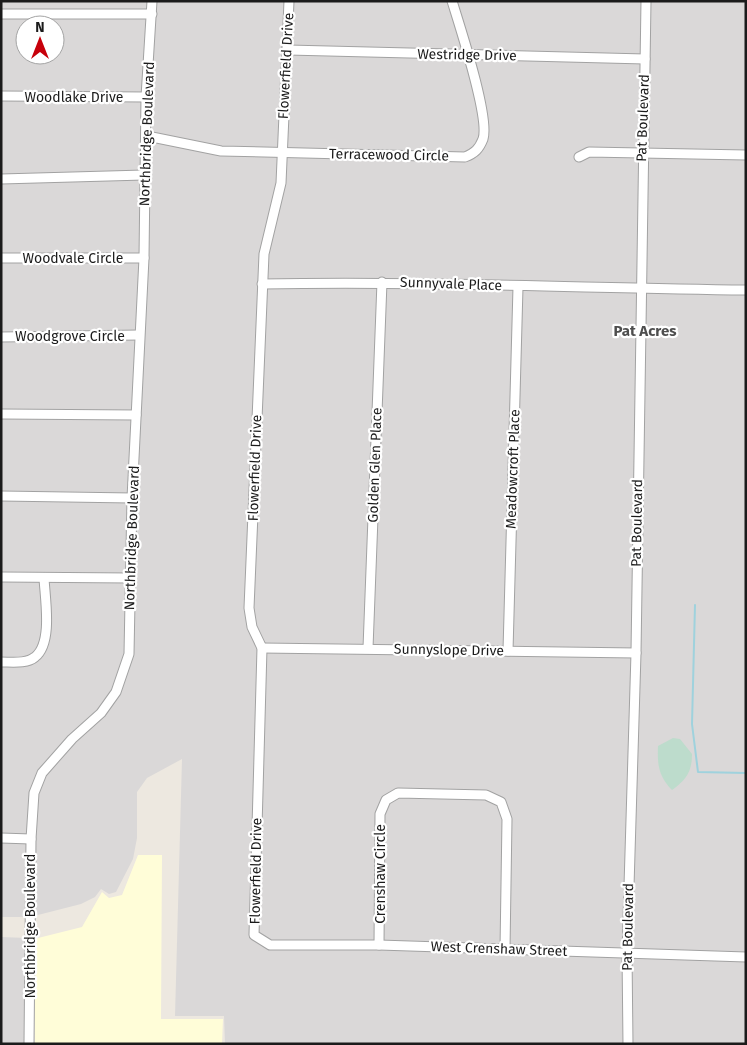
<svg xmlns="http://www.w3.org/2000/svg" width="747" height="1045" font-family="'Fira Sans',sans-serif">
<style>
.residential{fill:#dad8d8;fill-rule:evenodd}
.education{fill:#fffdd8}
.wetland{fill:#bddccc}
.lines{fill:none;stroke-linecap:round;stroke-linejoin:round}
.stream{stroke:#9fd2dd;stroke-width:2}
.minor-casing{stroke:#a2a2a2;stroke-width:11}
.minor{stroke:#fff;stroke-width:9}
.labels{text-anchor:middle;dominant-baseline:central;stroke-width:4.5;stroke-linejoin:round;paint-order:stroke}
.street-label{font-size:14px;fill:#1b1b1b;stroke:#fff}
.neighbourhood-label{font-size:15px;font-weight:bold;fill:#4e4e4e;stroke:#fff}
</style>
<rect width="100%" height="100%" fill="#ede8e0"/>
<g class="residential">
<rect x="1" y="1" width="147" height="9"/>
<path d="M155,1H285L278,149L221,147L150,133Z"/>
<path d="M292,1H449L463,51L292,46Z"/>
<path d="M456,1H643L642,55L470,51Z"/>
<path d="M649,1H746V151L646,149Z"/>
<path d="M1,18H148L143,94L1,93ZM25,25H55V55H25Z"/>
<path d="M291,54L465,59L480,115V136L474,149L464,153L285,149Z"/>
<path d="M472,59L642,62L639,149H589L574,155L577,162L590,156H639L637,285L378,278L266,280L268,255L285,157L466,160L477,155L486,139Z"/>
<path d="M1,100L143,101L141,171L1,175Z"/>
<path d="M150,141L278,157V182L261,253L246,608L258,648L250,937L269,948L379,949L624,957L625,1044H225L224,1016H175L182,759L147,778L137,792V838L133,859L116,892L109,894L101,889L95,897L81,904L34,916V840L38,794L45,775L118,694L132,655Z"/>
<path d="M645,156L746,159V286L644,285Z"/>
<path d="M141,179V254H1V183Z"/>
<path d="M1,262H141L136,332L1,333Z"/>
<path d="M378,286L365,645L264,644L255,626L252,608L265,288Z"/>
<path d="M385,286L514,290L505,647L372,645Z"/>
<path d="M521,290L637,292L632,649L512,648Z"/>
<path d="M644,292L746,294V953L630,949Z"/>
<path d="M136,339L133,411H1V340Z"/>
<path d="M1,418L133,419L129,494L1,493Z"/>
<path d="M1,500L129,502L128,575L1,574Z"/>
<path d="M1,581L41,582L44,630L40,645L33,654L23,658L1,659Z"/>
<path d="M48,582H128L125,653L113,690L99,710L39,771L27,836L1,835V666L45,650Z"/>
<path d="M265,651L632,656L624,949L509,945L502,799L385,797L376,942L271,941L258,933Z"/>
<path d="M399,797L485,798L499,805L503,819L502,945L383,942V815L389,803Z"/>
<path d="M1,842L27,843V917H1Z"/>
<path d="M1,937L27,938L26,1044H1Z"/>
<path d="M630,957L746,961V1044H632Z"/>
</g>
<path class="education" d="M138,855H162L161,1019H223L222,1044H35L34,939L82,927L102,892L109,898L122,895Z"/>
<path class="wetland" d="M673,738L680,739L692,754C692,772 686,780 672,790C659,777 657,765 658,746Z"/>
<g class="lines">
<path class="stream" d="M695,605L692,724L698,772L746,773"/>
<defs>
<g id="minor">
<path d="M289,1L281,183L264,254L249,608L252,627L262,648L254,935L270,945H379L746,957"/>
<path d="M1,14H152"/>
<path d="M288,50L645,59"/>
<path d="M1,96L146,97"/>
<path d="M147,136L221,151L465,157C475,153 479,149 483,139C490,118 460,27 452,1"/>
<path d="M579,157L589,152L746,155"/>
<path d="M1,179L144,175"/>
<path d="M1,258H144"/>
<path d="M262,284C423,281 585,288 746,290"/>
<path d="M1,337L139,335"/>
<path d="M1,414L136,415"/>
<path d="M1,496L132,498"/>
<path d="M1,577L131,578"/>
<path d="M262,648L636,653"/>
<path d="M368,648L382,282"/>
<path d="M508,651L518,287"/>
<path d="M1,662C12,662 27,664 35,657C53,643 45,599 44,578"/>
<path d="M1,838L31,839"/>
<path d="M379,945L380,814L386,800L398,793L486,795L501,802L507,819L505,949"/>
<path d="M29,1044L31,839L34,793L42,773L72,739L101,713L116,692L129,654L132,498L144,258L146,97L152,1"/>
<path d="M628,1044L627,953L636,653L646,1"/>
</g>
</defs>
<use href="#minor" class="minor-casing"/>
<use href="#minor" class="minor"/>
</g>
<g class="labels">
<g class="street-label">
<text transform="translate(467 55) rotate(1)">Westridge Drive</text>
<text transform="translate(286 66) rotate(-87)">Flowerfield Drive</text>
<text x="74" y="97">Woodlake Drive</text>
<text transform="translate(643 118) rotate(-88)">Pat Boulevard</text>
<text transform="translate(147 134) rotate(-88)">Northbridge Boulevard</text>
<text transform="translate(389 155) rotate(1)">Terracewood Circle</text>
<text x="73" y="258">Woodvale Circle</text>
<text transform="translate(451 284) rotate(2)">Sunnyvale Place</text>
<text x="70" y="336">Woodgrove Circle</text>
<text transform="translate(375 465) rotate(-88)">Golden Glen Place</text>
<text transform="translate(255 468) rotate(-88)">Flowerfield Drive</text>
<text transform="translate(513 469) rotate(-88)">Meadowcroft Place</text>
<text transform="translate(637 523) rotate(-89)">Pat Boulevard</text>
<text transform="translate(132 538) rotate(-88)">Northbridge Boulevard</text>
<text transform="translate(449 650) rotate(1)">Sunnyslope Drive</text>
<text transform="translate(256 871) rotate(-89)">Flowerfield Drive</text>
<text transform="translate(380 874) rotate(-90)">Crenshaw Circle</text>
<text transform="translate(30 926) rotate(-90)">Northbridge Boulevard</text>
<text transform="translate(628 927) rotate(-89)">Pat Boulevard</text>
<text transform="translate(499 949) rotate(2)">West Crenshaw Street</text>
</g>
<g class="neighbourhood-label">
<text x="645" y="331">Pat Acres</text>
</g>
</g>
<rect width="747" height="1045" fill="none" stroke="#1b1b1b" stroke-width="5"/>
<g transform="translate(40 40)"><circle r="24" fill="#ffffff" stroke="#a4a4a4"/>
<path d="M0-4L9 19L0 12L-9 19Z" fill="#c7000b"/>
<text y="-8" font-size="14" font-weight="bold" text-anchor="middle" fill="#1b1b1b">N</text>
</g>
</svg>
